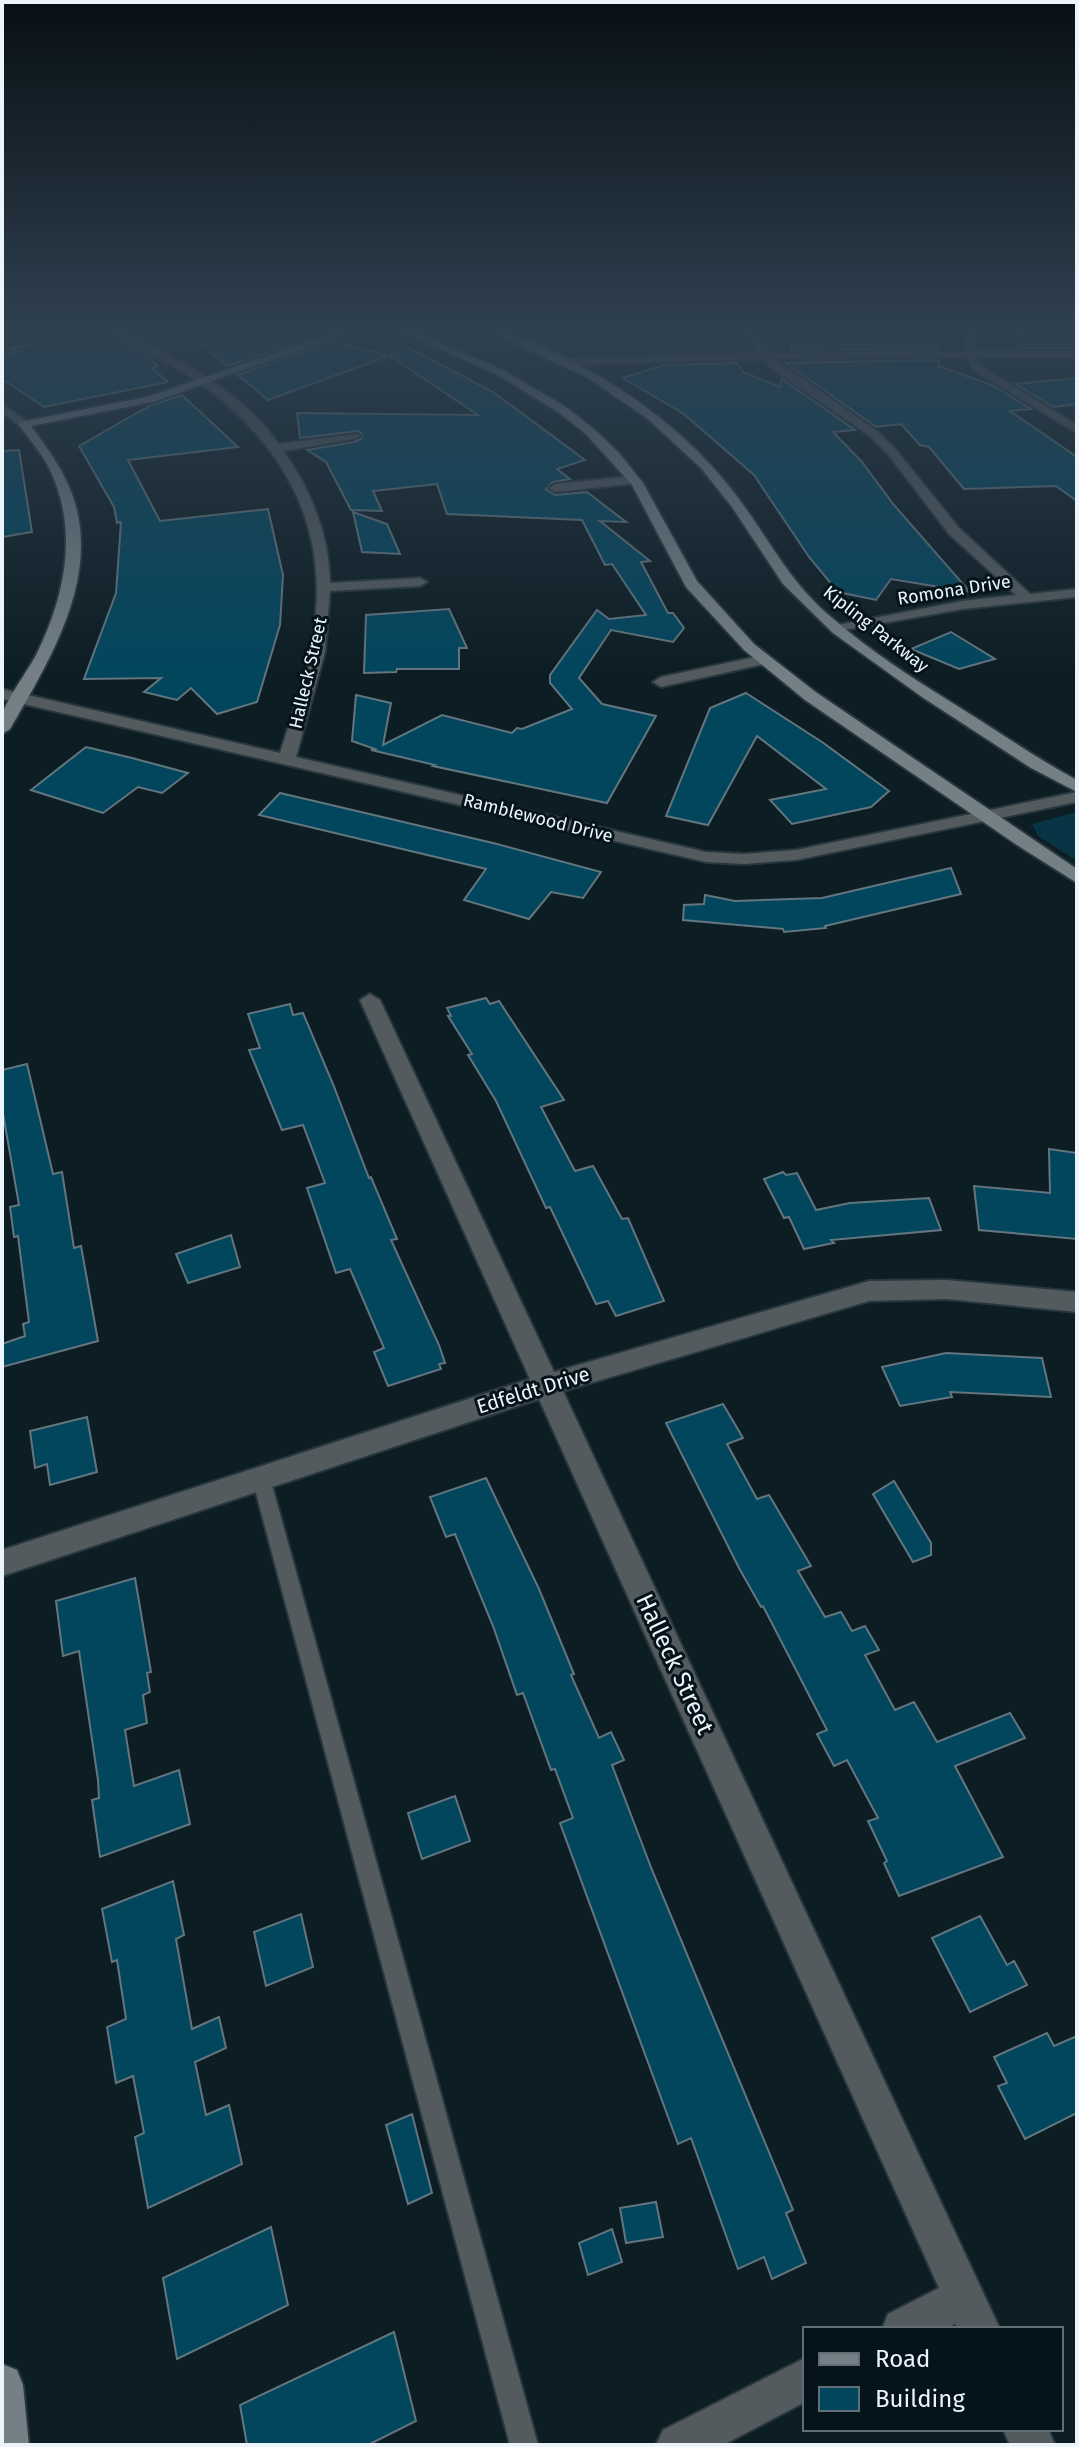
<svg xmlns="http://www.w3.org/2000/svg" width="1079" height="2447" font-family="'Fira Sans',sans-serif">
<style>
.green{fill:#093445}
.building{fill:#02465e;stroke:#63757e;stroke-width:2}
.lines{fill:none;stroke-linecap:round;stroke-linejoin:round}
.lane-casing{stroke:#28373e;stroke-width:4}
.street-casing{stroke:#28373e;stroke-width:4}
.secondary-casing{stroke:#28373e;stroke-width:4}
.lane{fill:#535b5f;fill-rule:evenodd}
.street{fill:#535b5f;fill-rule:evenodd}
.secondary{fill:#748086;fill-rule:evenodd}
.labels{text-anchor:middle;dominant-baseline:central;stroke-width:6;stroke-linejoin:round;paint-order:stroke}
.far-street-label{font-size:18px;fill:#ebf5fb;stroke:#05141b}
.street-label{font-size:20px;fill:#ebf5fb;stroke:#05141b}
.near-street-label{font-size:24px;fill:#ebf5fb;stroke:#05141b}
</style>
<rect width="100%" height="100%" fill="#0d1d24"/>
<path class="green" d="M1077,812V861L1038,836L1032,824Z"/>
<g class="building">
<path d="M90,330H101L150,359L158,366L152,368L168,382L44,407L2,379V356L18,352L10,349Z"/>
<path d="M185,330H291L314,336L227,366Z"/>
<path d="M779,330H940L939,348L790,350L792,341Z"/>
<path d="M1000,335H1066L1076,348H1025Z"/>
<path d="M333,341L389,356L268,400L238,375Z"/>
<path d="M398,342L493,392L585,460L557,469L570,479L553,482L546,489L555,495L587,492L626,522L600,521L650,561L641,562L668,613H673L684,628L673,642L611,630L579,678L602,704L656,716L607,803L433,766L435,765L371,750L375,749L352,741L356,695L391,703L383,745L442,715L512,733L517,728L522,729L572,709L550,683V675L597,610L609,619L646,615L612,564L605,565L582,520L447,514L437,484L373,491L382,511L351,510L326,462L307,450L354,442L361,439L362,434L358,431L300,438L297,413L478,415L390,356Z"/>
<path d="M939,360V366L994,386L1031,409L1010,411L1077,457V501L1056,486L964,489L929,447L920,445L901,424L876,427L786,363Z"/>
<path d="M737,363L743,372L780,387L782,379L855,430L833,432L862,462L894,505L970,592L891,579L876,600L838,592L809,557L754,475L684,414L623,378L664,365Z"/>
<path d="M1077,378V404L1053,407L1016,384Z"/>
<path d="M182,395L238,447L128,460L160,521L268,509L283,575L280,625L257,702L217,714L191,688L177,700L144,692L161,678L84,679L116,593L121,522L117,523L114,507L79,446L151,405Z"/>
<path d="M19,450L32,532L2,537V451Z"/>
<path d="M353,512L387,524L400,554L362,552Z"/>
<path d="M449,609L467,648H459V669H397L396,672L364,673L366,615Z"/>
<path d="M951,632L995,659L959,669L911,649Z"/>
<path d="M746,693L822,742L889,791L871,807L792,824L770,800L826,789L757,736L708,825L666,816L710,708Z"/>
<path d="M86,747L132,758L188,773L162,793L138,787L103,813L31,790Z"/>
<path d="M280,793L493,843L601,872L583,898L551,892L529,919L464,900L486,869L259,815Z"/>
<path d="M951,868L961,894L825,926L826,928L784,932L783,929L683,920L684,905L704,904L705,895L735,901L822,898Z"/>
<path d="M486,998L490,1004L499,1001L564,1100L541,1107L575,1171L593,1166L622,1219L628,1218L664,1301L616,1316L608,1301L596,1304L550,1207L546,1208L496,1101L468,1055L472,1054L448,1016H451L447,1008Z"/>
<path d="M290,1004L293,1015L303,1013L333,1084L369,1178L371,1177L397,1239L391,1240L439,1345L445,1363L439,1364L441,1369L388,1386L374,1352L384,1348L350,1269L336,1273L307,1188L325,1183L303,1125L282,1130L249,1050L260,1048L248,1014Z"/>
<path d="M27,1064L53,1174L62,1172L74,1248L81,1246L98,1341L2,1367V1344L25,1336L23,1324L29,1322L18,1236L14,1237L10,1207L19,1205L2,1108V1070Z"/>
<path d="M1049,1149L1077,1153V1239L979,1230L974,1186L1050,1193Z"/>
<path d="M783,1172L786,1175L797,1173L816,1210L850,1203L929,1198L941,1230L831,1240L834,1243L804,1249L789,1217L784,1218L764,1179Z"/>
<path d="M231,1235L240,1267L188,1283L176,1254Z"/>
<path d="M946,1353L1042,1358L1051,1397L950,1392L952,1397L900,1406L882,1367Z"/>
<path d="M723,1404L743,1438L727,1444L757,1499L769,1495L811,1566L798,1571L825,1617L841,1612L852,1631L865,1626L879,1650L865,1655L895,1710L914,1702L937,1742L1010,1713L1025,1738L955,1766L1003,1857L899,1896L884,1863L887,1861L868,1821L878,1818L847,1760L834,1766L817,1734L827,1730L763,1606L761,1607L739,1568L666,1423Z"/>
<path d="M87,1417L97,1472L50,1485L47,1464L35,1468L30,1431Z"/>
<path d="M486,1478L539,1589L574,1674L571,1675L599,1738L611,1732L624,1760L612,1765L652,1870L793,2210L786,2213L806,2263L772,2279L764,2257L738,2269L691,2138L678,2144L560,1823L573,1818L555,1769L551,1770L523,1693L517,1695L493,1626L455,1534L446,1537L430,1497Z"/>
<path d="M894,1481L931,1543V1555L913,1562L873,1494Z"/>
<path d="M135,1578L151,1672L147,1673L150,1692L143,1695L147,1723L125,1730L134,1786L179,1770L190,1824L100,1857L92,1800L99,1798L98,1780L79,1651L63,1656L56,1601Z"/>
<path d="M455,1796L470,1841L422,1859L408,1813Z"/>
<path d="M173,1881L184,1935L176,1939L192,2029L219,2017L226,2048L195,2062L206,2115L229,2105L242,2164L148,2208L135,2137L144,2133L133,2076L116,2083L107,2027L126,2019L117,1960L112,1962L102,1909Z"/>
<path d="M301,1914L313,1967L266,1986L254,1932Z"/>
<path d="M980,1916L1007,1965L1014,1961L1027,1985L970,2012L932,1938Z"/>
<path d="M1047,2033L1054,2046L1077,2036V2113L1025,2139L998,2086L1007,2083L994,2057Z"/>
<path d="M412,2114L432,2193L408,2204L386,2125Z"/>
<path d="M656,2202L663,2237L626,2243L620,2208Z"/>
<path d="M271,2227L288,2305L177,2359L163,2278Z"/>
<path d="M612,2229L622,2262L588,2275L579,2243Z"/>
<path d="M394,2332L416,2421L368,2445H247L240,2405Z"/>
</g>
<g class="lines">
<defs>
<path id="lane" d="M261,1470L268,1472L270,1478L538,2445H510L252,1478L254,1472Z"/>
<g id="street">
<path d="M104,330H118C177,357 240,390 279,444L358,434L360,436L354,439L283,451C311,490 329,534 330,583L420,578L427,582L420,586L330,591L325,652L296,757L706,852L744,854L796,850L1077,792V802L796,860L744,864L706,862L2,699V689L280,753C292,714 307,676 313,636C331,526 283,442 196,380C167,360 132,350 104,330Z"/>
<path d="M742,330H752L770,353L966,351V330H976V351H1077V357H976L981,366L1077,425V433L973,370L966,357L775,359L878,432L896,450L959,528L1030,594L1077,589V597L963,609L832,632L830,629L837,625L963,601L1016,595L949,534L888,454L870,436L771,368L764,359L567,365L562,362L567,359L760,353Z"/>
<path d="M2,404L28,422V426H20L2,412Z"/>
<path d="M635,476L641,480L639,483L555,492L549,488L555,484Z"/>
<path d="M764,655L772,660L769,663L661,687L653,682L661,677Z"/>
<path d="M370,994L380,1000L554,1372L869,1281L947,1280L1077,1292V1312L947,1299L869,1301L563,1391L1000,2329H958L955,2324L946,2329H882L888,2314L939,2288L539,1399L2,1576V1550L530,1379L360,1000Z"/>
<path d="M805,2358V2402L723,2445H656L663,2430Z"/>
<path d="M1003,2429H1048L1055,2445H1010Z"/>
</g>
<g id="secondary">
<path d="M341,330H356L153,402L31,426C48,449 65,472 74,500C100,580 48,663 10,729L2,734C2,729 1,721 2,715C7,699 26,673 35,657C66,596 80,526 47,464C39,450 28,437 18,424L20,422L147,397Z"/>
<path d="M396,330H411L503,370L566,407L594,429L619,453L643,483L697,581L754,644L817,693L1077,869V883L1020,847L805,700L744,650L686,587L632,485L586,434L558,412L496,374Z"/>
<path d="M487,330C516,330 547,348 572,361C634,394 689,435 732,490C764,530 785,576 824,611C871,653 925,686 978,719C1011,740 1043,762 1077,780V792L1031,768L922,697L833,633L783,584L732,507L701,468L648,419L588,378Z"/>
<path d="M2,2364L17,2370L23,2385L29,2445H2Z"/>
</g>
</defs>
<use href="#lane" class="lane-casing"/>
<use href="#street" class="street-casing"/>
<use href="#secondary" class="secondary-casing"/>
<use href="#lane" class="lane"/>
<use href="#street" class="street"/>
<use href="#secondary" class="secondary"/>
</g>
<linearGradient id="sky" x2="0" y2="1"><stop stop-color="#071014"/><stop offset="0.49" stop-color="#2f4050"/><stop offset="1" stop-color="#2f4050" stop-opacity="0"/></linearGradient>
<rect width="1079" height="673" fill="url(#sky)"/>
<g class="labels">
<g class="far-street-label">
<text transform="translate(954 590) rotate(-9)">Romona Drive</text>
<text transform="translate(876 629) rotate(38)">Kipling Parkway</text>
<text transform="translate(308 673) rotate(-77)">Halleck Street</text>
<text transform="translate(538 818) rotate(14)">Ramblewood Drive</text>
</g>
<g class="street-label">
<text transform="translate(533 1390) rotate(-17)">Edfeldt Drive</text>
</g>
<g class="near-street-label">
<text transform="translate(675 1664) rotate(65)">Halleck Street</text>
</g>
</g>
<rect width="1079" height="2447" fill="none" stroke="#ebf5fb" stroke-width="8"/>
<rect x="803" y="2327" width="260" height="104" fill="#05141b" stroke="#616e75" stroke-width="2"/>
<rect x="819" y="2353" width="40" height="12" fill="#748086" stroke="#616e75" stroke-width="2"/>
<text x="875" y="2367" font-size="24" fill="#ebf5fb">Road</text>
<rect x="819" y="2387" width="40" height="24" fill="#02465e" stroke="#616e75" stroke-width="2"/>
<text x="875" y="2407" font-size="24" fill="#ebf5fb">Building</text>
</svg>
